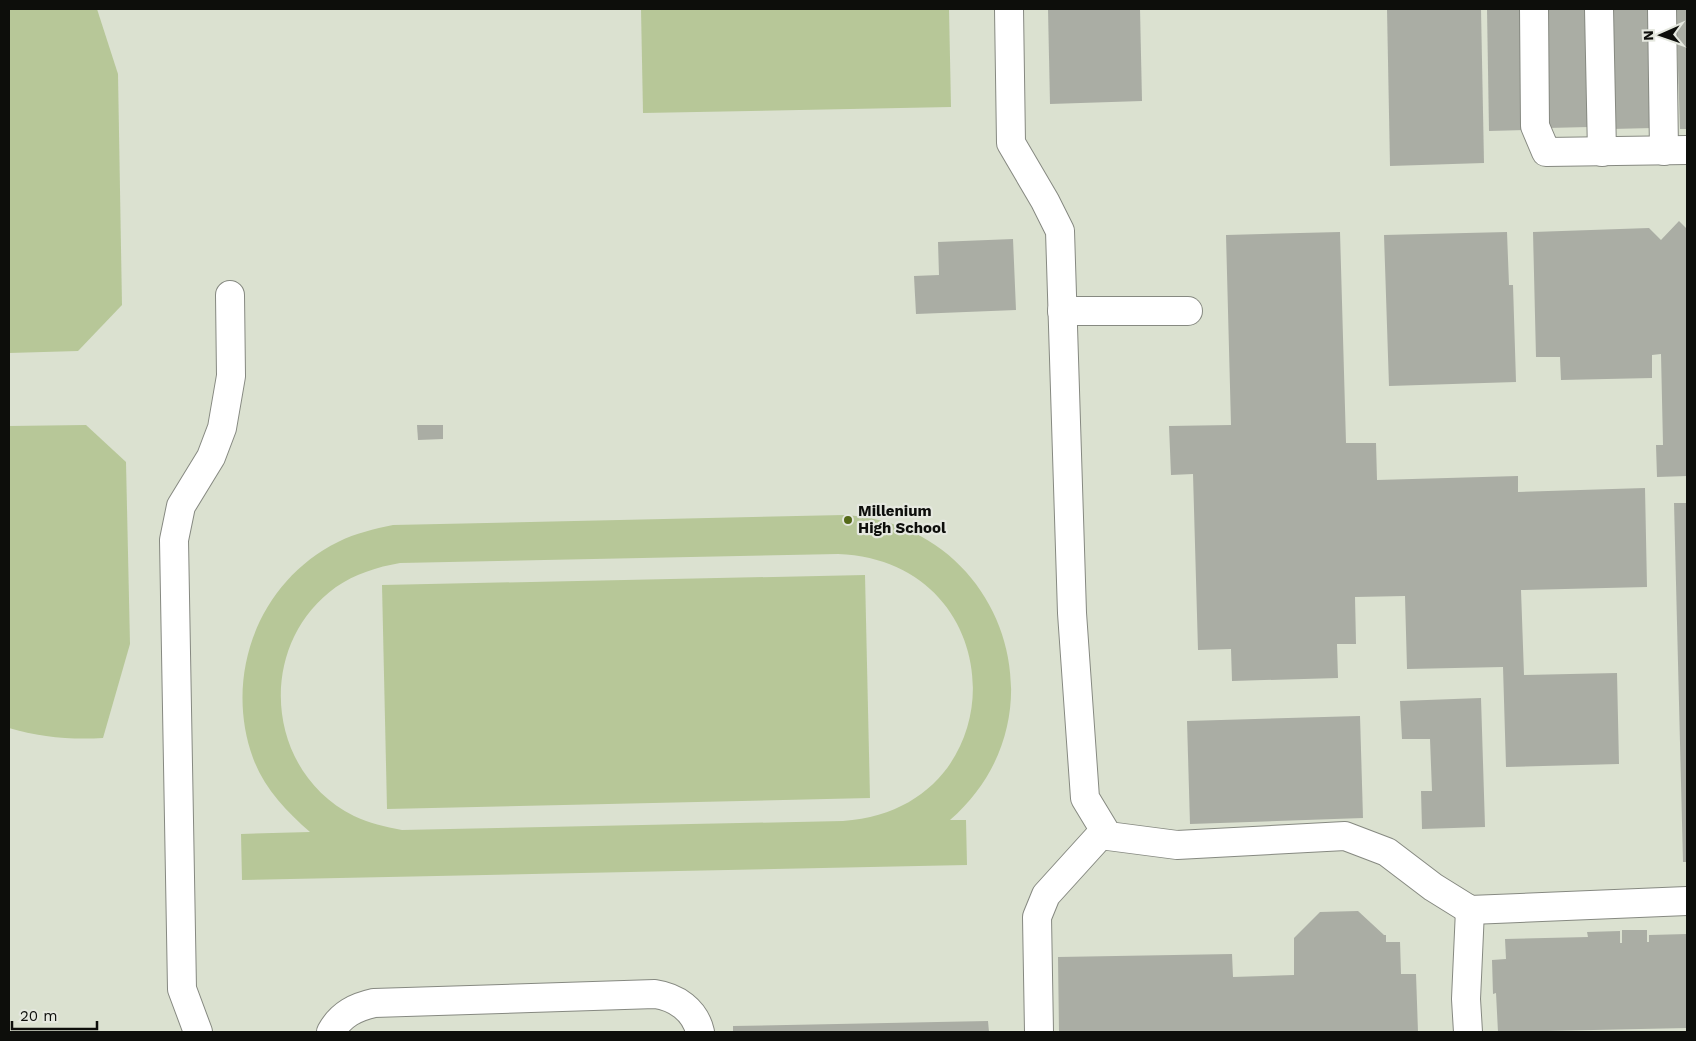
<svg xmlns="http://www.w3.org/2000/svg" width="1696" height="1041" font-family="'Work Sans',sans-serif">
<style>
.built{fill:#dbe1d0}
.green{fill:#b7c798;fill-rule:evenodd}
.building{fill:#aaada4}
.lines{fill:none;stroke-linecap:round;stroke-linejoin:round}
.minor-casing{stroke:#868981;stroke-width:30}
.minor{stroke:#fff;stroke-width:28}
.poi-dot{fill:#556a19;stroke:#e5e8df;stroke-width:2}
.labels{text-anchor:middle;dominant-baseline:central;stroke-width:4.5;stroke-linejoin:round;paint-order:stroke}
.poi-label{font-size:15px;font-weight:bold;fill:#0d0e0b;stroke:#e5e8df;text-anchor:start}
</style>
<rect width="100%" height="100%" fill="#e5e8df"/>
<rect class="built" x="9" y="9" width="1678" height="1023"/>
<g class="green">
<path d="M9,9H97L118,74L122,305L78,351L9,353Z"/>
<path d="M641,9H949L951,107L643,113Z"/>
<path d="M86,425L126,462L130,644L103,738C71,740 39,737 9,728V426Z"/>
<path d="M844,515C1002,523 1070,716 950,820H966L967,865L242,880L241,834L310,832C286,811 264,788 253,758C223,675 259,581 338,542C356,533 374,529 393,525ZM838,554C1015,561 1019,809 843,821L402,830C385,827 369,823 354,816C265,772 255,645 336,587C355,574 377,567 400,563Z"/>
<path d="M865,575L870,798L387,809L382,585Z"/>
</g>
<g class="building">
<path d="M1048,9H1140L1142,101L1050,104Z"/>
<path d="M1387,9H1481L1484,163L1390,166Z"/>
<path d="M1487,9H1523L1525,130L1489,131Z"/>
<path d="M1545,9H1587L1589,127L1547,128Z"/>
<path d="M1609,9H1651L1653,128L1611,129Z"/>
<path d="M1676,9H1687V129H1680Z"/>
<path d="M1679,221L1687,229V476L1657,477L1656,445H1663L1661,354L1652,355V378L1561,380L1560,357H1536L1533,232L1649,228L1661,240Z"/>
<path d="M1340,232L1346,443H1376L1377,480L1518,476V492L1645,488L1647,587L1521,590L1524,675L1617,673L1619,764L1506,767L1503,667L1407,669L1405,596L1355,597L1356,644H1337L1338,678L1232,681L1231,649L1198,650L1193,474L1171,475L1169,426L1231,425L1226,235Z"/>
<path d="M1507,232L1509,285H1513L1516,382L1389,386L1384,235Z"/>
<path d="M1013,239L1016,310L916,314L914,276L939,275L938,242Z"/>
<path d="M417,425H443V439L418,440Z"/>
<path d="M1674,503H1687V862H1683Z"/>
<path d="M1481,698L1485,827L1422,829L1421,791H1432L1430,739H1402L1400,701Z"/>
<path d="M1360,716L1363,818L1190,824L1187,721Z"/>
<path d="M1358,911L1384,935H1386V942H1400L1401,974H1416L1418,1032H1059L1058,957L1232,954L1233,977L1294,975V938L1320,912Z"/>
<path d="M1622,930H1647V942H1649V935L1687,934V1028L1498,1032L1496,993L1493,994L1492,960L1506,959L1505,939L1588,937L1587,932L1620,931V943H1622Z"/>
<path d="M988,1021L989,1032H733V1026Z"/>
</g>
<g class="lines">
<defs>
<g id="minor">
<path d="M1009,9L1011,143L1045,201L1060,231L1072,613L1085,798L1108,836L1177,845L1345,836L1387,852L1433,887L1470,910L1687,901"/>
<path d="M1534,9L1535,126L1546,152L1687,150"/>
<path d="M1599,9L1602,152"/>
<path d="M1662,9L1664,151"/>
<path d="M1062,311H1188"/>
<path d="M198,1032L182,989L174,540L181,506L211,457L222,428L231,376L230,295"/>
<path d="M331,1032C341,1014 356,1007 374,1003L655,994C676,997 695,1010 700,1032"/>
<path d="M1039,1032L1037,917L1046,895L1104,831"/>
<path d="M1468,1032L1466,999L1470,910"/>
</g>
</defs>
<use href="#minor" class="minor-casing"/>
<use href="#minor" class="minor"/>
</g>
<circle class="poi-dot" cx="848" cy="520" r="5"/>
<g class="labels">
<g class="poi-label">
<text x="858" y="511">Millenium<tspan x="858" dy="17">High School</tspan></text>
</g>
</g>
<rect width="1696" height="1041" fill="none" stroke="#0d0e0b" stroke-width="20"/>
<g transform="translate(1661 35) rotate(268)" stroke="#e5e8df" stroke-width="4" paint-order="stroke">
<path d="M0-4L9 19L0 12L-9 19Z" fill="#0d0e0b"/>
<text y="-8" font-size="14" font-weight="bold" text-anchor="middle" fill="#0d0e0b">N</text>
</g>
<path d="M12 1021v8h85v-8" fill="none" stroke="#0d0e0b" stroke-width="2.5"/>
<text x="20" y="1021" font-size="15" fill="#0d0e0b" stroke="#e5e8df" stroke-width="4" paint-order="stroke">20 m</text>
</svg>
